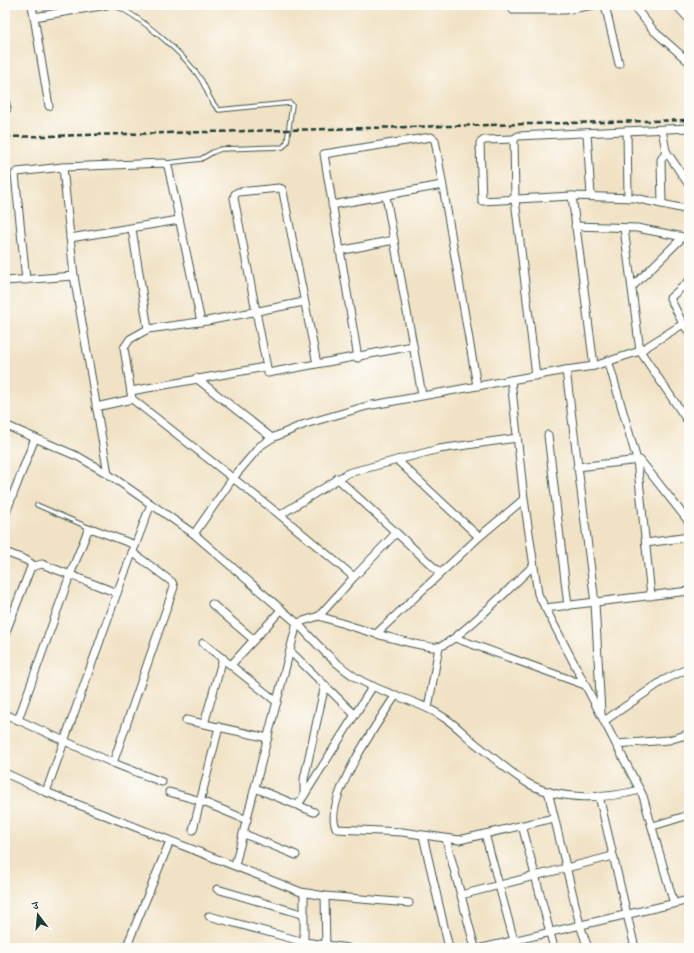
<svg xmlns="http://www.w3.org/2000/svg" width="694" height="953" font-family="'Libre Caslon Text','Noto Serif Devanagari',serif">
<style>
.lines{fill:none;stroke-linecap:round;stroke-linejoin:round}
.lane-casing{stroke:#3e564a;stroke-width:5.5}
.street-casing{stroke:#3e564a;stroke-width:9}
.lane{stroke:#fff;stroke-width:3.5}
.street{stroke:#fff;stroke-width:7}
.rail{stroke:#1f3d34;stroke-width:2.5;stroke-dasharray:6 3;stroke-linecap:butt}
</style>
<rect width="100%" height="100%" fill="#fdfcf7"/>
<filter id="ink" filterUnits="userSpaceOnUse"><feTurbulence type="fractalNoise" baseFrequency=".025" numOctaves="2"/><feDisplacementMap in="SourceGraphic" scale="8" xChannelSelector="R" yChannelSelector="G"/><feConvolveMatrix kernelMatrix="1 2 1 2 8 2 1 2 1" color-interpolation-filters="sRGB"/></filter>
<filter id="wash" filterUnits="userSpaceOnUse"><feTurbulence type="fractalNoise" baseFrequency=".012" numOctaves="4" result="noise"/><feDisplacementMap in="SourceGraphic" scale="16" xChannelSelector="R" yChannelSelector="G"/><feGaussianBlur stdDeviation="0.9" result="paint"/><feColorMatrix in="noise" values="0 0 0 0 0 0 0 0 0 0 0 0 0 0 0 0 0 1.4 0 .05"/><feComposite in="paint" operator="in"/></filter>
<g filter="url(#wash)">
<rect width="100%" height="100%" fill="#f1e2c5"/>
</g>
<g filter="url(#ink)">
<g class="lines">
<defs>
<g id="lane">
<path d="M113,5C138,14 185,55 200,78C207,88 209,102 219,110L290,103L292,105L287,142L283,147L221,149L213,152L201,159L167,163"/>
<path d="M37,505L90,528"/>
</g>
<g id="street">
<path d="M32,5L49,106"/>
<path d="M605,5L619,64"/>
<path d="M633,5L654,31L689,62"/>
<path d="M676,5L689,19"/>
<path d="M513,10H565L594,5"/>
<path d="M34,17L107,5"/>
<path d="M5,100L7,109"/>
<path d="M662,130L666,151L689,185"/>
<path d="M627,131L628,197"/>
<path d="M587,133L591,196"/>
<path d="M514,139L484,140L480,143L482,201L572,196L635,198L689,210"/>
<path d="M63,167L74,276L108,474"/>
<path d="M386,196L422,395"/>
<path d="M572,196L594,366"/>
<path d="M662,204L661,160L666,151"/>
<path d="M332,205L442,185"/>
<path d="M575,226L637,228L689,238"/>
<path d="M624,228L640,351L683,324L670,298L689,281"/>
<path d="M132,229L148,329"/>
<path d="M70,238L179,220"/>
<path d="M339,251L394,240"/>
<path d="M26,280L15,174L17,172L63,167L164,163L168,166L201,322"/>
<path d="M5,281L74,276"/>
<path d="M632,287L683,237"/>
<path d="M304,302L207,321L148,329L130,339L124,348L132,399L280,515L354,577"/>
<path d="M683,324L689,332"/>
<path d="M358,358L324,154L431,137L435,140L477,386"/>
<path d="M608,360L637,460L651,596"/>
<path d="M317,364L283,192L282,189L279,188L238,192L235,194L234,198L268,373L413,346"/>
<path d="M536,376L515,200L514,139L518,136L689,128"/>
<path d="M196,378L272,438"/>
<path d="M511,380L524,499L538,594L643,796L674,904"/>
<path d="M131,391L265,367"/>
<path d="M96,407L132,399"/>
<path d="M5,425L79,457L108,474L194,534L297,623L235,865"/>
<path d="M548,435L568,606"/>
<path d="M397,460L479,537"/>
<path d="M577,467L640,460L689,522"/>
<path d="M337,478L440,573"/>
<path d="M5,515L35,438"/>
<path d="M280,515L348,473L439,449L517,438"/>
<path d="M396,533L354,577L319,616L376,634L479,537L524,499"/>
<path d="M194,534L233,478L260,446L272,438L305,424L367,406L566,370"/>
<path d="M646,543L689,537"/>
<path d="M5,552L26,560L33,565"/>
<path d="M212,604L254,640"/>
<path d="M545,608L689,591"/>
<path d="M319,616L297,623C316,643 335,665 360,680C386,695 418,700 443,717C455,724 465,735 476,744C493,757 510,773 529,784C561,801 606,799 640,790"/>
<path d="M5,634L31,567L42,564L117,593"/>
<path d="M376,634C390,637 426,649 438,647C454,645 518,580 533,566"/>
<path d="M455,638L585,685"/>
<path d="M203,643L277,702"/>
<path d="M290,651L355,715"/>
<path d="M231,665L281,610"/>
<path d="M396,695C381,717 320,805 337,829L402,832L459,840L554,818"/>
<path d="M428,708L439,647"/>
<path d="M601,713L595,603L566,370L594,366L640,351L689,423"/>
<path d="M5,714L113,763L162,782"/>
<path d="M18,720L70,575L88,530L93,529L135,545"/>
<path d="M186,720L268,738"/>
<path d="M604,721L664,680L689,668"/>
<path d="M204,724L223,658"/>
<path d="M616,744L669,740L689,734"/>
<path d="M113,763L174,587L172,582L132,552"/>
<path d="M5,773L46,792L301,892L325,896L409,903"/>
<path d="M255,788L314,812"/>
<path d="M548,791L580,925L588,948"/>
<path d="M46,792L117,593L151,504"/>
<path d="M169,792L201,801L247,820"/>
<path d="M304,795V779L325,685"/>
<path d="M599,796L635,948"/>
<path d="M298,805L373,686"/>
<path d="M522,825L554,948"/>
<path d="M653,826L689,815"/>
<path d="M193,830L219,727"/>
<path d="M244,834L296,855"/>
<path d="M485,834L516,948"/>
<path d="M423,836L449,948"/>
<path d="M446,839L475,948"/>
<path d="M217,889L305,915"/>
<path d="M461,895L613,856"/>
<path d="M325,896L326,948"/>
<path d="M209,916L304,942L348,948"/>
<path d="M304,942V893"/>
<path d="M126,948L170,841"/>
<path d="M482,948L689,900"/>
</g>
</defs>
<use href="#lane" class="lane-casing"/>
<use href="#street" class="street-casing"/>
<use href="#lane" class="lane"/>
<use href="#street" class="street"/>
<path class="rail" d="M5,137L689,120"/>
</g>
</g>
<rect width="694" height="953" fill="none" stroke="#fdfcf7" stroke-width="20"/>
<g transform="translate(38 915) rotate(344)" stroke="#fdfcf7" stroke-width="3" paint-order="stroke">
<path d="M0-3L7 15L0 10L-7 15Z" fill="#1f3d34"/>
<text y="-6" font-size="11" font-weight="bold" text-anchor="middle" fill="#1f3d34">उ</text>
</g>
</svg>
